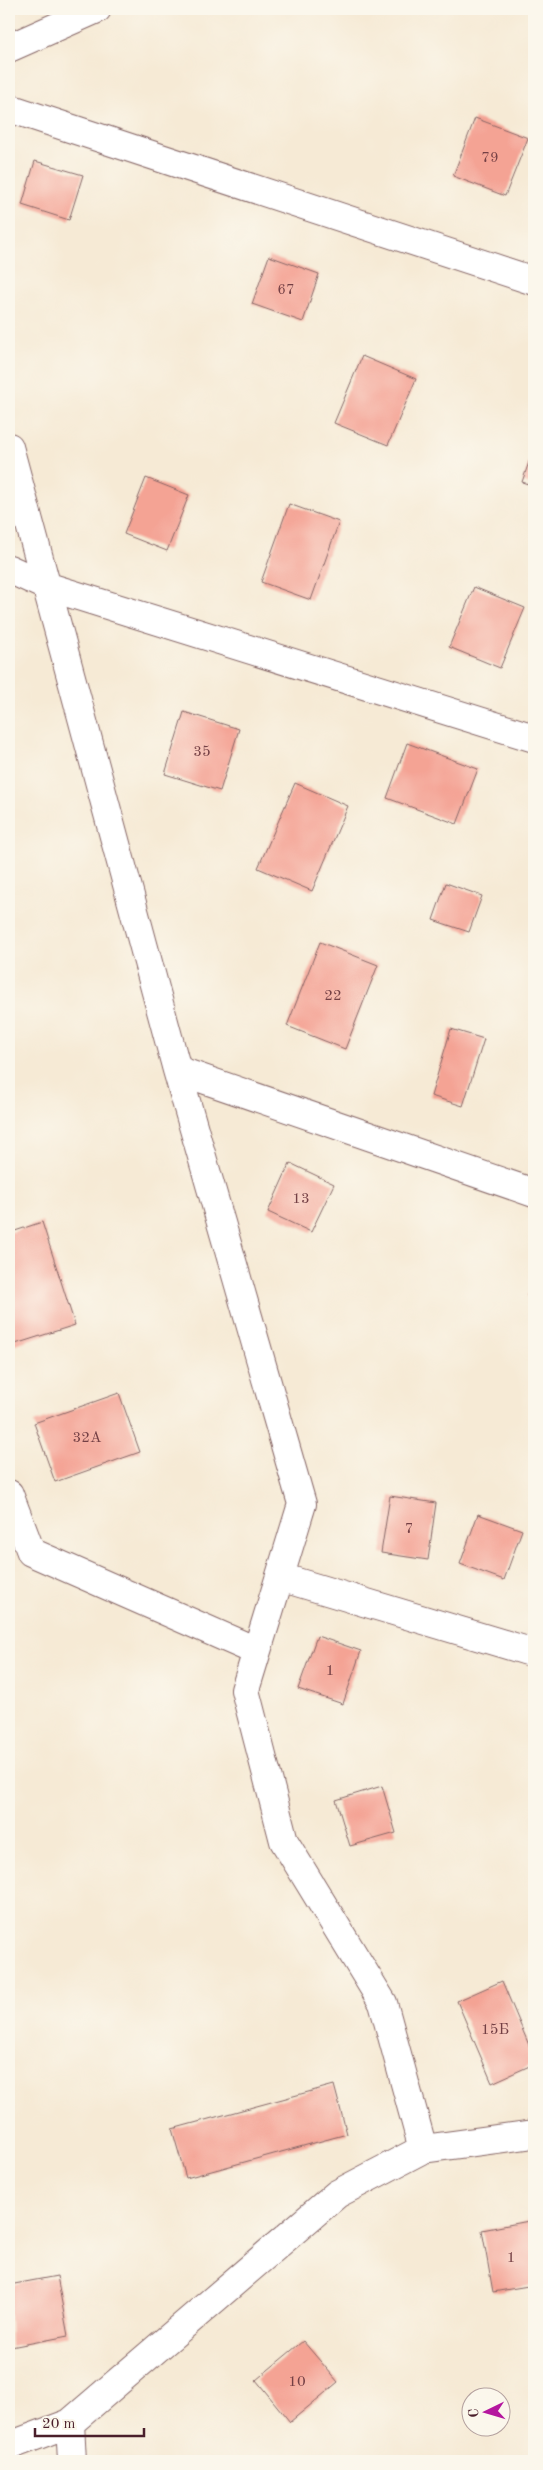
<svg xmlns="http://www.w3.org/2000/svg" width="543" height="2470" viewBox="0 0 543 2470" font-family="'Old Standard TT',serif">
<rect width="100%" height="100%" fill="#fbf7ec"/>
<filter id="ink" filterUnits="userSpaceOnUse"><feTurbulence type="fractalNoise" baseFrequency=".02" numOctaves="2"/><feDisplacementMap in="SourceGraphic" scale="10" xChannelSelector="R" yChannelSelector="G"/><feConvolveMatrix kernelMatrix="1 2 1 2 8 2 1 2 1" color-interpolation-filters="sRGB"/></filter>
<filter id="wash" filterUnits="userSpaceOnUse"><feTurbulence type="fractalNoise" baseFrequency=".0096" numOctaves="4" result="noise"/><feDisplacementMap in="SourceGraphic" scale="20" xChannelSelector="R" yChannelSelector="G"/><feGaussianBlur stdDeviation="1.12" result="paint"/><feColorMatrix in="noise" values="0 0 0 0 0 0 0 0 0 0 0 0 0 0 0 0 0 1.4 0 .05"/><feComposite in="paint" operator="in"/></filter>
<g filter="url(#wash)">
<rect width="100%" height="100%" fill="#f6ead5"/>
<g id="blocks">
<path fill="#f4a394" d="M475,118L528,138L505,196L453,176Z
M35,161L83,175L69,220L22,205Z
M269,256L319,274L303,322L252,304Z
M362,356L416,379L388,445L334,423Z
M534,448V486L522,482Z
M146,478L189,495L167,551L124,534Z
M289,504L339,522L311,600L261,582Z
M474,587L525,608L500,668L449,647Z
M184,712L239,729L220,791L165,774Z
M407,743L478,769L457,824L387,798Z
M295,783L348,806L312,891L258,868Z
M446,883L482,896L469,932L433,920Z
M320,942L378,965L345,1049L287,1026Z
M451,1029L484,1039L463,1106L431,1096Z
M290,1163L334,1184L311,1232L268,1212Z
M42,1222L75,1325L9,1346V1233Z
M534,1283V1300L527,1296Z
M119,1393L140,1452L55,1482L34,1423Z
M390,1496L436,1503L428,1560L381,1553Z
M478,1514L522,1530L504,1580L460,1564Z
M317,1636L361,1651L343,1704L298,1689Z
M382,1786L396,1833L350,1846L336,1800Z
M502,1981L534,2057V2064L492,2083L457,2001Z
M334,2085L347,2134L186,2178L172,2129Z
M534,2220V2285L493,2292L482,2230Z
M57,2276L68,2336L11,2347L9,2285Z
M303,2341L338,2382L290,2422L256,2380Z"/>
</g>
</g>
<g filter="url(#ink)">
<use href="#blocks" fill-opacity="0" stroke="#866666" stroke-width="1"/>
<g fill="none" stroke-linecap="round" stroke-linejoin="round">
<defs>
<path id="minor" d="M9,48L97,9
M9,108L534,281
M9,447L177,1070L302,1504L245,1690L284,1841L383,2003L423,2149L337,2194L70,2423L9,2446
M9,569L46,586L534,738
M177,1070L534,1193
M9,1494L31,1552L256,1651
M280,1577L534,1653
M423,2149L534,2134
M70,2423L72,2461"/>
</defs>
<use href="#minor" stroke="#866666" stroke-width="30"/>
<use href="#minor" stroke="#fff" stroke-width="28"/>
</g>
</g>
<g text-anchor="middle" stroke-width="4" stroke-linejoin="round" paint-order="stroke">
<g font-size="15" fill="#744045">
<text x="490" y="162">79</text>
<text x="286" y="294">67</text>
<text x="202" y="756">35</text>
<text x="333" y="1000">22</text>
<text x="301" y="1203">13</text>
<text x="87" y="1442">32А</text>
<text x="409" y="1533">7</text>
<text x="330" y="1675">1</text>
<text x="495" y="2034">15Б</text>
<text x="511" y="2262">1</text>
<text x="297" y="2386">10</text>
</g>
</g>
<rect width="543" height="2470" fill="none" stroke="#fbf7ec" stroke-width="30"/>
<g transform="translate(486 2412) rotate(265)"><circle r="24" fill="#fbf7ec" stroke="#b4a19f"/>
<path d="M0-4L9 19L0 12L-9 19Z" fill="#b5179e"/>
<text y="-8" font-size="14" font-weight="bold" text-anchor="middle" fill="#4a1f2b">С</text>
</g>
<path d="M35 2428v8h109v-8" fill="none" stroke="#4a1f2b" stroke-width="2.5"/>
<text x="42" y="2428" font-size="15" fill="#4a1f2b" stroke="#fbf7ec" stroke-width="4" paint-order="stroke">20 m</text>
</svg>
